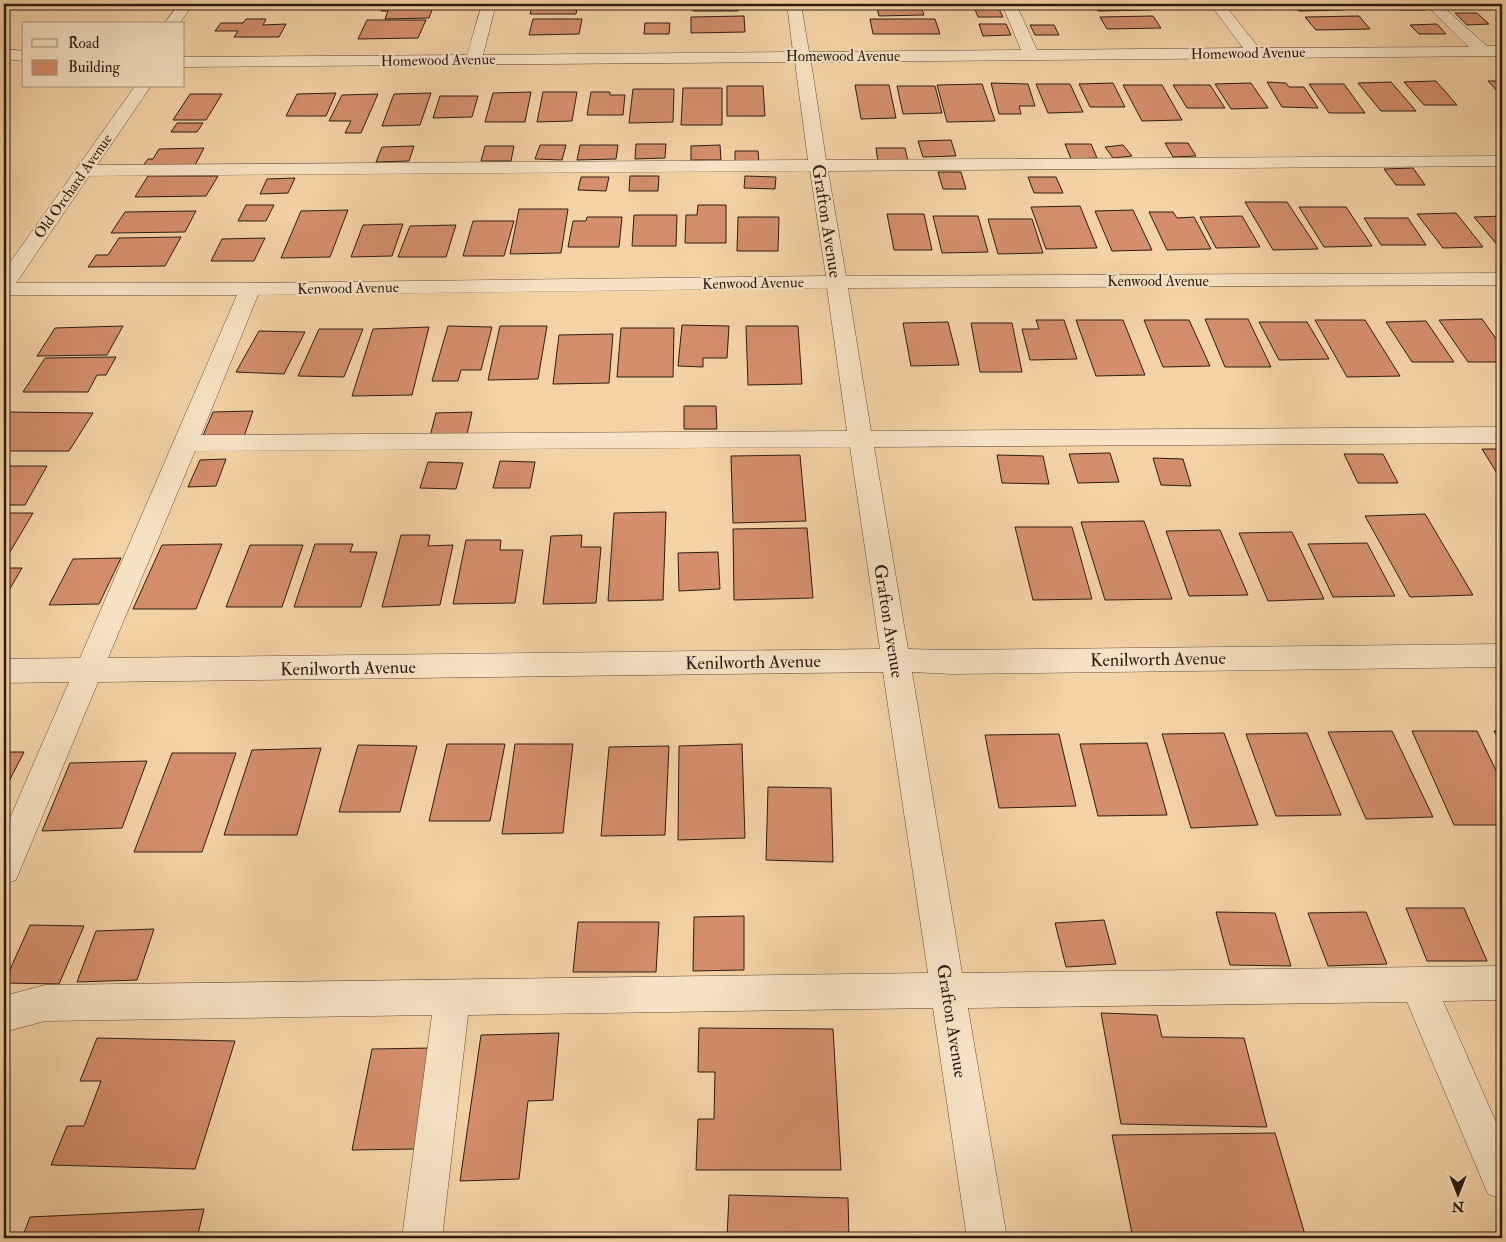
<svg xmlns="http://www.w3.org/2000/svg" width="1506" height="1242" viewBox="0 0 1506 1242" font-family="'IM FELL Double Pica',serif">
<rect width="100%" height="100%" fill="#f3d2a6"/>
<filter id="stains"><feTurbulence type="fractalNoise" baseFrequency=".004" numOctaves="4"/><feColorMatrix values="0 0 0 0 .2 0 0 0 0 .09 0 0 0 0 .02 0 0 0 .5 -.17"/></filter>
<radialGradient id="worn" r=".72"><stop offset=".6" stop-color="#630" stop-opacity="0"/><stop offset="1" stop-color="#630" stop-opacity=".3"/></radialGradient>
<path fill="#d48e6c" stroke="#2d1c12" d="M385,4H434L429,18L385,19L388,11H381Z
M533,4H578L576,14H530Z
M649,4H673L672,7L648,8Z
M693,4H737L738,11H693Z
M876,4H920L924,15L879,16Z
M1094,4H1147L1151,10L1098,11Z
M1293,4H1337L1343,10L1299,11Z
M1394,4H1420L1426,10H1400Z
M974,7H998L1003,17H978Z
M1455,13H1477L1489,24L1467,25Z
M744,16L745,32L691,33V17Z
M1153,16L1161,28L1107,29L1100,17Z
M1359,16L1370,29L1316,30L1305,17Z
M246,19H266L263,25L286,24L279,37H234L238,31H215L221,23H243Z
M533,19H582L579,34L529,35Z
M870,19H935L940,34H873Z
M367,20H426L418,38L358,39Z
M645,23H670L669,34H644Z
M979,24H1006L1011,35L983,36Z
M1437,24L1446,34H1419L1410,25Z
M1030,25H1054L1059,35H1035Z
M1436,81L1457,105H1424L1404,82Z
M1488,81H1502V96Z
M1267,82L1286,83L1289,87H1304L1318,108L1282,107Z
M1391,82L1416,111H1381L1358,83Z
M991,83L1028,84L1035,106H1019L1021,114H999Z
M1113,83L1125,107H1090L1079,84Z
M1251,83L1268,108L1231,109L1215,84Z
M982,84L995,121L947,122L937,85Z
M1036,84H1070L1083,112L1048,113Z
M1309,84H1344L1365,113H1329Z
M855,85H889L896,118L861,119Z
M1123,85H1162L1182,120L1142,121Z
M1173,85H1210L1225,108H1187Z
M727,86H763L765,116H727Z
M897,86H935L942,113L903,114Z
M683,88H722V125H681Z
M633,89H674L673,122L629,123Z
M531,92L525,122H485L493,93Z
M543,92H577L572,121L537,122Z
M591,92H610V95H625L623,115H587Z
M336,93L326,116H286L297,94Z
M431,93L420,125L382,126L394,94Z
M190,94H222L206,120H173Z
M378,94L361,133H345L351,121H329L342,95Z
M440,96H478L472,117L433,118Z
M177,123H203L197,132H171Z
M951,140L956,156L923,157L918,141Z
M1165,143H1188L1196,156L1173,157Z
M636,144H666L665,158L635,159Z
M1065,144H1091L1097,158L1071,159Z
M540,145H566L562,160L535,159Z
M580,145H618L616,159L577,160Z
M720,145L721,160H691V146Z
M1123,145L1132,156L1113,158L1105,147Z
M414,146L409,161L376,162L382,147Z
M485,146H514L511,161H481Z
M204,148L194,167H142L148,159H153L159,149Z
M876,148H905L908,161L878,162Z
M735,151H758L759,162H735Z
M1413,168L1425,185H1396L1384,169Z
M938,172H961L966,189H943Z
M148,176H218L206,196L135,197Z
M630,176H659L658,191H629Z
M745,176L776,177L775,189L744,188Z
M581,177H609L606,191L578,190Z
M1028,177H1056L1063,193H1034Z
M295,178L288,193L260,194L267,179Z
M1245,202H1287L1318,249L1273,250Z
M246,205H274L266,221H238Z
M698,205H726V243H685L686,215H697Z
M1080,206L1097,248L1046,249L1031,207Z
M1299,207H1346L1372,246L1324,247Z
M519,209H568L561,253L510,254Z
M348,210L330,257L281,258L301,211Z
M1133,210L1152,250L1112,251L1095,211Z
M196,211L185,232L111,233L125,212Z
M1149,212H1173L1177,218L1194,217L1211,249L1167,250Z
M1456,213L1483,247L1443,248L1417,214Z
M887,214H924L932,250H894Z
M634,215H677L676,246H632Z
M933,216H978L988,252L942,253Z
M1242,216L1260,247L1216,248L1200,217Z
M1502,216V247H1499L1474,217Z
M587,217H622L619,247H568L573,221H586Z
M738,217H779L778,251H737Z
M1364,218H1408L1426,245H1381Z
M988,219H1032L1043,253L998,254Z
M473,221H514L504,256H463Z
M403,224L392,256L351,257L363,225Z
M456,225L446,257H398L410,226Z
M181,237L165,266L88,267L96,255H108L119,238Z
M265,238L254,261H211L222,239Z
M1205,319H1248L1271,367H1225Z
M1482,319L1502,347V362H1468L1439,320Z
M1036,320H1064L1077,359L1030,360L1022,329H1039Z
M1076,320H1123L1145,375L1096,376Z
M1144,320H1189L1210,366L1163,367Z
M1315,320H1365L1400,376L1347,377Z
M1426,321L1454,362H1412L1386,322Z
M948,322L959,365L911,366L903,323Z
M1259,322H1307L1329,359L1279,360Z
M971,323H1012L1022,372H980Z
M682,325L729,326L727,358H703V367L678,366Z
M123,326L107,355L37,356L55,328Z
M448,326L492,327L481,370H461L458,381H432Z
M500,326H547L538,379L488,380Z
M746,326H798L802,384L748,385Z
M429,327L412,395L352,396L373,329Z
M621,328H674L673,377H617Z
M319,329H363L344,377L298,376Z
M259,331L305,332L284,374L236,372Z
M613,334L609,383L553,384L559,335Z
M116,357L106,375H97L88,392H23L45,358Z
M684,406H716L717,429H684Z
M253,411L242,442L200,443L213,412Z
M4,412L93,413L69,451H4Z
M472,412L466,439L429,440L436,413Z
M1482,449H1502V478H1500Z
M1110,453L1119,482L1078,483L1069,454Z
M1344,454H1383L1398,483H1358Z
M800,455L806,521L733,523L731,456Z
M997,455L1043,456L1049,484L1002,483Z
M1153,458L1183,459L1191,486L1161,485Z
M226,459L216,486L188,487L200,460Z
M500,461L535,462L530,488H493Z
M428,462L463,463L456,489L420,488Z
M4,466H47L25,505H4Z
M666,512L663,600L608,601L614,513Z
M4,513H33L4,562Z
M1425,514L1473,595L1410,597L1365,516Z
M1144,521L1172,599L1105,600L1081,522Z
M1015,527H1072L1092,599L1033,600Z
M807,528L813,598L734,600L733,529Z
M1220,530L1248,595L1189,596L1166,531Z
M1292,532L1324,599L1268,601L1239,533Z
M401,535H430L428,546L453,545L440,605L382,607Z
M582,535L581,547H601L596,603L543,604L551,536Z
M466,540H501L500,550H523L515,603L453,604Z
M1367,543L1395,596L1333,597L1308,544Z
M222,544L196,609H133L162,545Z
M315,544H353L350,552H377L361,607H294Z
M250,545H303L282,607H226Z
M718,552L720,589L679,591L678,553Z
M121,558L99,604L49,605L73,559Z
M4,568H22L4,599Z
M1392,731L1433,817L1366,819L1328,732Z
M1412,731H1477L1502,783V825H1454Z
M1494,731H1502V745Z
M1224,733L1258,825L1191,828L1162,734Z
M1307,733L1341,815L1276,816L1246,734Z
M1059,734L1076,806L999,808L985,735Z
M1147,743L1167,815L1098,816L1080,744Z
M447,744H505L490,821H429Z
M515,744H573L563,833L502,834Z
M742,744L745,838L678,840L679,746Z
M358,745L417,746L400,812H339Z
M669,746L665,835L601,836L609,747Z
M321,748L297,835H224L252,750Z
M4,752H24L4,791Z
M172,753H236L202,852H134Z
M147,761L122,828L42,831L70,763Z
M768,787L831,788L833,862L766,860Z
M1406,908H1464L1487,961H1427Z
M1216,912L1275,913L1291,966L1230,965Z
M1366,912L1387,964L1328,966L1308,913Z
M744,916V970L693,971L694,917Z
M1104,920L1116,964L1066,967L1055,923Z
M578,922H659L656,972H573Z
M30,925L84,926L59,984L4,983Z
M154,929L137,980L77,982L96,931Z
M1101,1013L1157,1015L1162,1037L1244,1038L1267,1127L1121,1124Z
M699,1028L833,1029L841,1170H696L698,1119H714L715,1072H698Z
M559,1033L553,1100L528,1101L519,1179L460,1181L481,1035Z
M97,1038L235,1041L195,1169L51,1165L67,1126H84L101,1081H80Z
M432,1048L415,1149L352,1150L372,1049Z
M1275,1133L1306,1238H1133L1112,1135Z
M729,1195L848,1198L849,1238H727Z
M204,1209L197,1238H22L30,1217Z
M538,1235L537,1238H477V1237Z"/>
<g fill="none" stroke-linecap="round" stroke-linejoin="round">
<defs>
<path id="minor" d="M179,4H193L179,24H164Z
M482,4H496L483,55L793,52L787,4H801L809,52L1021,50L1002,4H1016L1037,50L1243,48L1210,4H1224L1259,48L1469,47L1425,4H1440L1487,46H1502V56L811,62L826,160L1502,156V166L828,171L846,276L1502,273V285L848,288L871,431L1502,427V443L874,447L908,649L952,650L1502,644V667L952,674L912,672L962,973L1502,966V1000L1443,1001L1502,1136V1199L1488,1194L1407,1002L968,1008L1007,1238H967L933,1008L468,1015L442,1238H402L432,1015L45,1021L4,1032V996L45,985L928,973L883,672L98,682L16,880L4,884V832L69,682L4,683V659L80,658L237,295H4V271L135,86H151L97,165L808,160L795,62L184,67V57L467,55ZM810,171L826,276L250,283H16L89,176ZM827,288L847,431L201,435L258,295ZM850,447L880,649L108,658L195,451Z
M4,49L24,51V61L4,59Z"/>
</defs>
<use href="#minor" stroke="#5e4a37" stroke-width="1"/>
<use href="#minor" fill="#f7e2c5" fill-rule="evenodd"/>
</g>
<g text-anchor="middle" stroke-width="4" stroke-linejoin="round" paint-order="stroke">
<g font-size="15" fill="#2d1c12" stroke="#f7e2c5">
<text transform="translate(1248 53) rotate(-1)" y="5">Homewood Avenue</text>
<text x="843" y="61">Homewood Avenue</text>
<text transform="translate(438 60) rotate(-1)" y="5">Homewood Avenue</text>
<text transform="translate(73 186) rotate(-55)" y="5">Old Orchard Avenue</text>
<text x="1158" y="286">Kenwood Avenue</text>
<text transform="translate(753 283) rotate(-1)" y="5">Kenwood Avenue</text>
<text transform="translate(348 288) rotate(-1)" y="5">Kenwood Avenue</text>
</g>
<g font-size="18" fill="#2d1c12" stroke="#f7e2c5">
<text transform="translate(827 221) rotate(81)" y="6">Grafton Avenue</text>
<text transform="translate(889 621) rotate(81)" y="6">Grafton Avenue</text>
<text transform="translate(1158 659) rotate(-1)" y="6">Kenilworth Avenue</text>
<text transform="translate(753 662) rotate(-1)" y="6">Kenilworth Avenue</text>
<text transform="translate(348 668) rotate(-1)" y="6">Kenilworth Avenue</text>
<text transform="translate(952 1021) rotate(81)" y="6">Grafton Avenue</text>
</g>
</g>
<rect width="1506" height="1242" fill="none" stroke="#f3d2a6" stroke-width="20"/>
<rect x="5" y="5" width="1496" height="1232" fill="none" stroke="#2d1c12" stroke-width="2.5"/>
<rect x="10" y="10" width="1486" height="1222" fill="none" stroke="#2d1c12"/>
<rect x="22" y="22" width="162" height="65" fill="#f7e2c5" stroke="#a6937d"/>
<rect x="32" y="39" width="25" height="8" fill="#f7e2c5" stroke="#a6937d"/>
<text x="68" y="48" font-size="15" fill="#2d1c12">Road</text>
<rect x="32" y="60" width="25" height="15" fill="#d48e6c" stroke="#a6937d"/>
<text x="68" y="72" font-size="15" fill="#2d1c12">Building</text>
<g transform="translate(1458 1194) rotate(180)" stroke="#f7e2c5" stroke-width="4" paint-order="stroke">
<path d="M0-4L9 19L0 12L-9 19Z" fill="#2d1c12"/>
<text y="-8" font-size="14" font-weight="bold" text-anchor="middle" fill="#2d1c12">N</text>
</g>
<rect width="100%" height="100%" filter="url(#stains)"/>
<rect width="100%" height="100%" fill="url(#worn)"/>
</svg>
